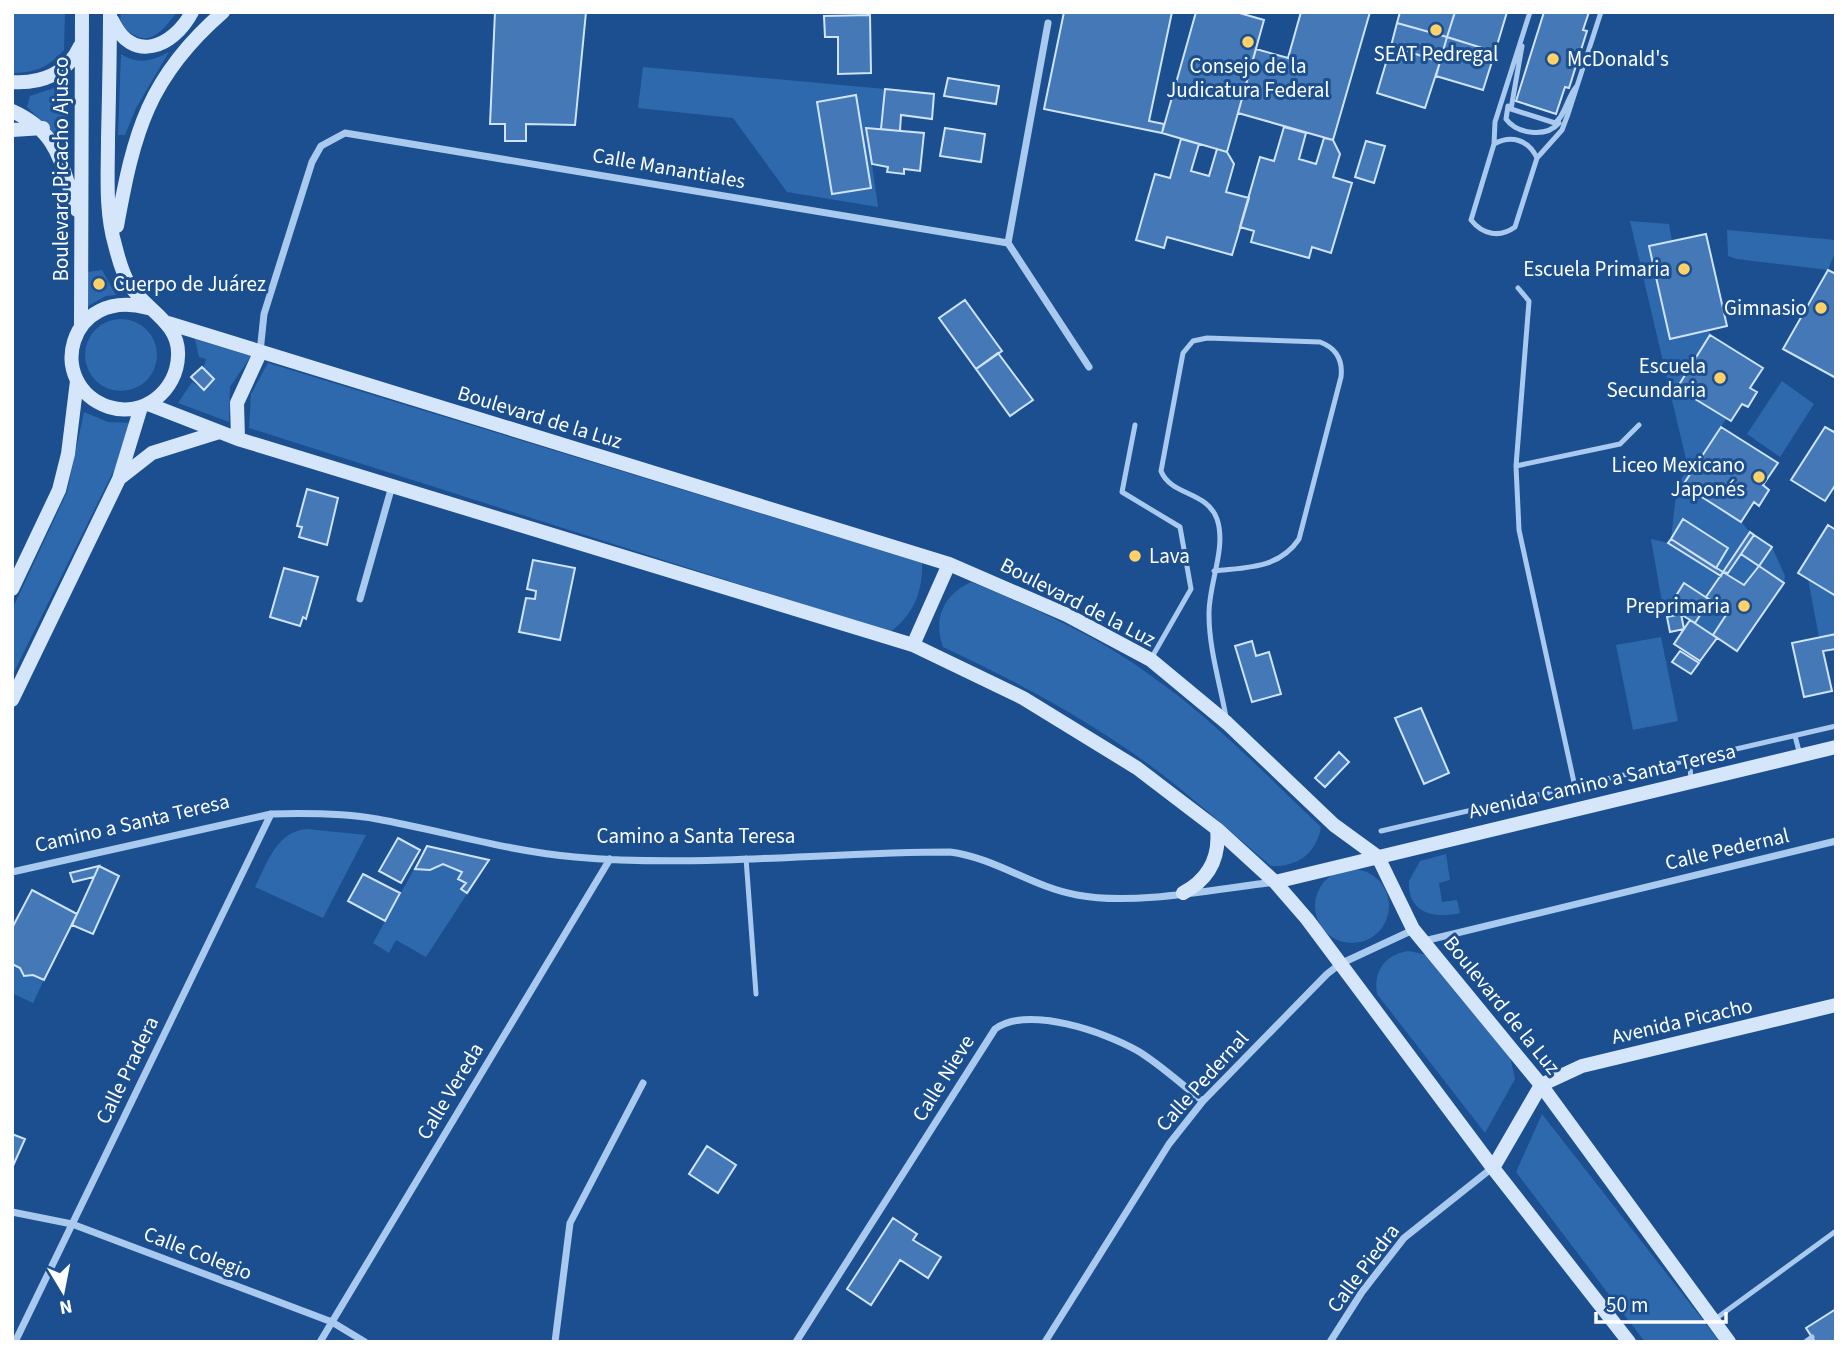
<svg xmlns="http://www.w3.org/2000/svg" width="1848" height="1354" viewBox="0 0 1848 1354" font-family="'Source Sans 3',sans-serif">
<rect width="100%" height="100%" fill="#1b4f8f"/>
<path fill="#2e69ad" d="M12,12H65L64,50C49,67 35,73 12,73Z
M121,12H177C158,37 146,50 120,24Z
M169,52L136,108L125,135H118L121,54C137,65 153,61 169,52Z
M643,67L885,89L881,129H867L878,207L787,192L733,118L638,108Z
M66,84V155L54,133L27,107L30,96Z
M1630,221L1669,224L1672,241L1649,247L1670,339L1709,330L1710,335L1677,388L1726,419L1683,485L1741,522L1750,532L1723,572L1716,568L1728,548L1684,520L1671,539L1677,486L1688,468Z
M1727,230L1836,240V250L1828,270L1737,259L1728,256Z
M102,270L116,295L106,296L88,306V272Z
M85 355a36 36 0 1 1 72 0a36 36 0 1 1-72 0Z
M195,339L251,356L230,387L229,422L178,403L192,382L204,390L214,380L203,369L206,359L199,357Z
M268,363L922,563C923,592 913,615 890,632L249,428L251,394Z
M1782,381L1814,404L1780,457L1747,434Z
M84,412L108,422L133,423L116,466L12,676V610L67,492Z
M1651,539L1668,543L1721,576L1706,597L1684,584L1669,607L1663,608Z
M1772,547L1785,576L1784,583L1759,567L1744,585L1728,573L1741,554L1759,566Z
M1808,579L1836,596V634L1819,637Z
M971,582C1034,608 1095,635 1150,675C1213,719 1266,775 1321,827C1316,854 1298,867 1271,866C1239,839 1207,810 1173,783C1104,728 1024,685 943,647C933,619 943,595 971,582Z
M1710,600L1728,612L1713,635L1695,623Z
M1661,637L1678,721L1633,730L1616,645Z
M307,829L366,835L323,918L255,887C268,862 276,832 307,829Z
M427,846L489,860L426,957L396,940L389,953L373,943Z
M1446,854L1450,880L1439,883L1442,902L1457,900L1460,913C1434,919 1407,913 1409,881L1420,861Z
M1315 906a37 37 0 1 1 74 0a37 37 0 1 1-74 0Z
M1409,951L1427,955L1509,1052L1515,1079L1485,1133L1377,994C1373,970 1386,954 1409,951Z
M12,964L20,968L24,976L33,975L44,980L33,1003L12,993Z
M1542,1114L1720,1342H1645L1516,1172Z"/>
<path fill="#4478b7" stroke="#cfe3fa" stroke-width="2" d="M495,12H586L575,125L526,124V141H505V124H490Z
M1064,12H1172L1149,121L1164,124L1162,133L1044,109Z
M1196,12H1236L1264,20L1227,152L1162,133Z
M1301,12H1370L1333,140L1238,113L1256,49L1288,58Z
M1400,12H1455L1447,37L1397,23Z
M1455,12H1507L1495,52L1447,37Z
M1544,12H1589L1583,30L1587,31L1569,88L1565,87L1556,114L1516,101Z
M870,15L871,73L838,74V37H825L824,16Z
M1397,23L1447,37L1440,62L1391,46Z
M1447,37L1495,52L1483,90L1436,76Z
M1391,46L1440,62L1425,108L1377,93Z
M948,78L999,86L996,104L944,96Z
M885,89L934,94L932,119L901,115L900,131L881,129Z
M856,95L871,188L832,194L817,102Z
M1284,127L1306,133L1299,159L1316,164L1324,138L1333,140L1340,154L1333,177L1352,183L1331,253L1312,247L1309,258L1251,242L1254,231L1240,227L1260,157L1274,161Z
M866,128L924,133L920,171L904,169V174L887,172L888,167L872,164Z
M945,128L985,134L981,162L940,156Z
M1181,139L1199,144L1191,171L1209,176L1217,149L1227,152L1234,164L1226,192L1249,198L1232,255L1167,237L1164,248L1136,240L1155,174L1170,178Z
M1366,141L1385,146L1374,183L1355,177Z
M1706,234L1727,326L1670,339L1649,246Z
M1828,270L1836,274V378L1783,349Z
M965,300L1002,351L976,369L939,318Z
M1710,335L1763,368L1750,388L1757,392L1748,407L1742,404L1731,421L1677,388Z
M998,353L1033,400L1010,416L976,369Z
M202,367L214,379L204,390L191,377Z
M1721,427L1778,463L1763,485L1769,490L1759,506L1754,502L1741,522L1683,485Z
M1825,427L1836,433V484L1825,501L1791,480Z
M307,489L338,498L327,545L299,537L302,527L297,526Z
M1683,519L1728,548L1716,568L1671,539Z
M1828,525L1836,530V596L1798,573Z
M1750,532L1754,535L1728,573L1723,572Z
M1754,535L1772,547L1759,566L1741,554Z
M1671,539L1723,572L1721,576L1668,543Z
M533,560L575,568L560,640L519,632L526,598L535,599L536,591L527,589Z
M1759,566L1784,583L1737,651L1713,635L1728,612L1706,597L1723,572L1744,585Z
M284,568L318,577L306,619L303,617L300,626L270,617Z
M1684,583L1710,600L1695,623L1669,607Z
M1681,614L1684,629L1670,632L1667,617Z
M1690,620L1717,638L1700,661L1674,644Z
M1836,634V649L1823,651L1832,691L1804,697L1792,643Z
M1252,641L1256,656L1269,652L1281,694L1252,702L1235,646Z
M1680,651L1699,663L1691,674L1672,662Z
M1421,708L1449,773L1424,784L1395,718Z
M1339,752L1349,762L1325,787L1315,778Z
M398,838L420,850L401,883L379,871Z
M427,846L489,860L467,893L461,889L466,883L458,879L462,872L443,864L430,870L415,869Z
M99,866L119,876L93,934L72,925Z
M99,866L94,877L73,882L70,873Z
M363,874L400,893L385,921L348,901Z
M32,890L77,914L44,980L33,975L24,976L20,968L12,964V928Z
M12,1134L25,1139L12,1168Z
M707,1146L736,1165L718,1193L689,1174Z
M893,1218L917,1234L913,1240L941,1257L928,1278L900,1260L871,1305L847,1289Z
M1836,1309V1342H1815L1806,1328Z"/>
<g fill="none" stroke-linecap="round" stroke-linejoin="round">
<path stroke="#a9c9ee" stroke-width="5" d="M1530,12L1495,122L1494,144L1471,220C1483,235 1500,238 1515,227L1537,158L1562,130L1568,114L1601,12
M1522,46L1511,109L1555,123C1565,116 1567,98 1576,87
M1508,106L1506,119C1517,134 1546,138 1559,123
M1494,144C1511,135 1528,139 1537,158
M1518,288L1529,301L1516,466L1519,530L1575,787
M1135,425L1122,492L1180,527L1191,589L1152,657
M1516,466L1620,444L1639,425
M1214,571C1247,567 1279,569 1299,539L1341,377C1343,360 1336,348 1320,342L1207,338L1193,341L1183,353L1161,471C1171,496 1207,491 1217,519C1227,548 1208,585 1209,615C1209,648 1220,684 1226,717
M1795,736L1800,755
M1691,780L1690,766L1694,761
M1381,831L1836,726
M746,858L756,994
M1714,1320L1836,1231
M1805,1342L1812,1337"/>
<path stroke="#a9c9ee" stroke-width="7" d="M1008,243L1048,23
M1008,243L1089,367
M260,352L264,314L312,162L321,146L345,133L1008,243
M360,599L392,486
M12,872L271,814C307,813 342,813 377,819C443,831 507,851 575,857C698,868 826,852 950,852C996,858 1032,887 1077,895C1135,906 1216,889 1275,882
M1424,941L1836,841
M12,1212L72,1224L332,1322L365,1342
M15,1342L271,814
M320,1342L610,859
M555,1342L570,1223L643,1083
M796,1342L995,1029C1028,1005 1105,1032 1138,1051C1161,1065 1182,1085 1203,1101
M1045,1342L1169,1144L1203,1101L1327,974L1340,964L1413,930
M1330,1342L1362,1292L1404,1238L1492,1168"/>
<path stroke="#d6e6fa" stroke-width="14" d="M110,12C110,55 109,97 108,139C108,174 105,211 115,245C118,257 122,273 129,284C145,310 180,322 178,356C177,391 143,418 109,407C44,385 68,286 148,308
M112,20C132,64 173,48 192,12
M12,82C42,84 68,73 80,46
M12,111C61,133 60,165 77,210
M12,130L43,128
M117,226C134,132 148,77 223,12
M168,323L949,564L1067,615L1151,660L1227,723L1334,825L1378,857L1413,929L1541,1085L1729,1342
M81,326L82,12
M148,404L238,439L913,645L1023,698L1137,768L1217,829L1275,882L1307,919L1493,1168L1629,1342
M238,439L237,403L260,353
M120,478L152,453L219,432
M12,589L59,490L68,454L77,381
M913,645L949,564
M12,700L119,479L141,407
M1275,882L1836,747
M1183,893C1209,879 1220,857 1217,829
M1493,1168L1541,1085L1582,1066L1836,1005"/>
</g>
<g fill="#ffd166" stroke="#1b4f8f" stroke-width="2.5">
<circle cx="1436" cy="30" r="7"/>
<circle cx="1248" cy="42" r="7"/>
<circle cx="1553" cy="59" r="7"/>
<circle cx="1684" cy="269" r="7"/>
<circle cx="99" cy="284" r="7"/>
<circle cx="1821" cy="308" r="7"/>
<circle cx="1720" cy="378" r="7"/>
<circle cx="1759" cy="477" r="7"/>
<circle cx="1135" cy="556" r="7"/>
<circle cx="1744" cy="606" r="7"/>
</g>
<g text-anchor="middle" stroke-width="6" stroke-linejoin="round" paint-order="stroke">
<g font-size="21" fill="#fff" stroke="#1b4f8f" text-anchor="end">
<text x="1436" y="61" text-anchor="middle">SEAT Pedregal</text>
<text x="1567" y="66" text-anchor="start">McDonald's</text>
<text x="1248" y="73" text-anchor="middle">Consejo de la<tspan x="1248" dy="24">Judicatura Federal</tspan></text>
<text x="1670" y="276">Escuela Primaria</text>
<text x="113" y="291" text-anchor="start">Cuerpo de Juárez</text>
<text x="1807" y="315">Gimnasio</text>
<text x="1706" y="373">Escuela<tspan x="1706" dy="24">Secundaria</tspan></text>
<text x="1745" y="472">Liceo Mexicano<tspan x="1745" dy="24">Japonés</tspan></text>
<text x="1149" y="563" text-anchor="start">Lava</text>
<text x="1730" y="613">Preprimaria</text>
</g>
<g font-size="21" fill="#fff" stroke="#1b4f8f">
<text transform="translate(669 168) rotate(10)" y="7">Calle Manantiales</text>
<text transform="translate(61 169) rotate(-90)" y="7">Boulevard Picacho Ajusco</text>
<text transform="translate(540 417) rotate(17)" y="7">Boulevard de la Luz</text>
<text transform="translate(1078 602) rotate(27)" y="7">Boulevard de la Luz</text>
<text transform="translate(1602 781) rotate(-13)" y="7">Avenida Camino a Santa Teresa</text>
<text transform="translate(132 823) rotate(-13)" y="7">Camino a Santa Teresa</text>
<text x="696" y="843">Camino a Santa Teresa</text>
<text transform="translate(1727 849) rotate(-13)" y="7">Calle Pedernal</text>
<text transform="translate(1502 1005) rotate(51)" y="7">Boulevard de la Luz</text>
<text transform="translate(1682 1021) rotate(-13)" y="7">Avenida Picacho</text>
<text transform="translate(127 1070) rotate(-64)" y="7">Calle Pradera</text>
<text transform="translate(943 1078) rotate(-58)" y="7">Calle Nieve</text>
<text transform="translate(1202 1081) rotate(-48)" y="7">Calle Pedernal</text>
<text transform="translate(450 1091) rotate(-59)" y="7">Calle Vereda</text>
<text transform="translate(198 1253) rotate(21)" y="7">Calle Colegio</text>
<text transform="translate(1363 1268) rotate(-53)" y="7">Calle Piedra</text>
</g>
</g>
<rect width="1848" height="1354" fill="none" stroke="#ffffff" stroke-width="28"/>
<g transform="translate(63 1291) rotate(170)" stroke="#1b4f8f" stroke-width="5" paint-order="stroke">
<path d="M0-5L12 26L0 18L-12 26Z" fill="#ffffff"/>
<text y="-10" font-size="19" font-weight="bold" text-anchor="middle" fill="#ffffff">N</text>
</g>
<path d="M1596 1312v10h130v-10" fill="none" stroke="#ffffff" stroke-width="3.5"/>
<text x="1606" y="1312" font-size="21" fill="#ffffff" stroke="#1b4f8f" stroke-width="5" paint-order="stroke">50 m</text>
</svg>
